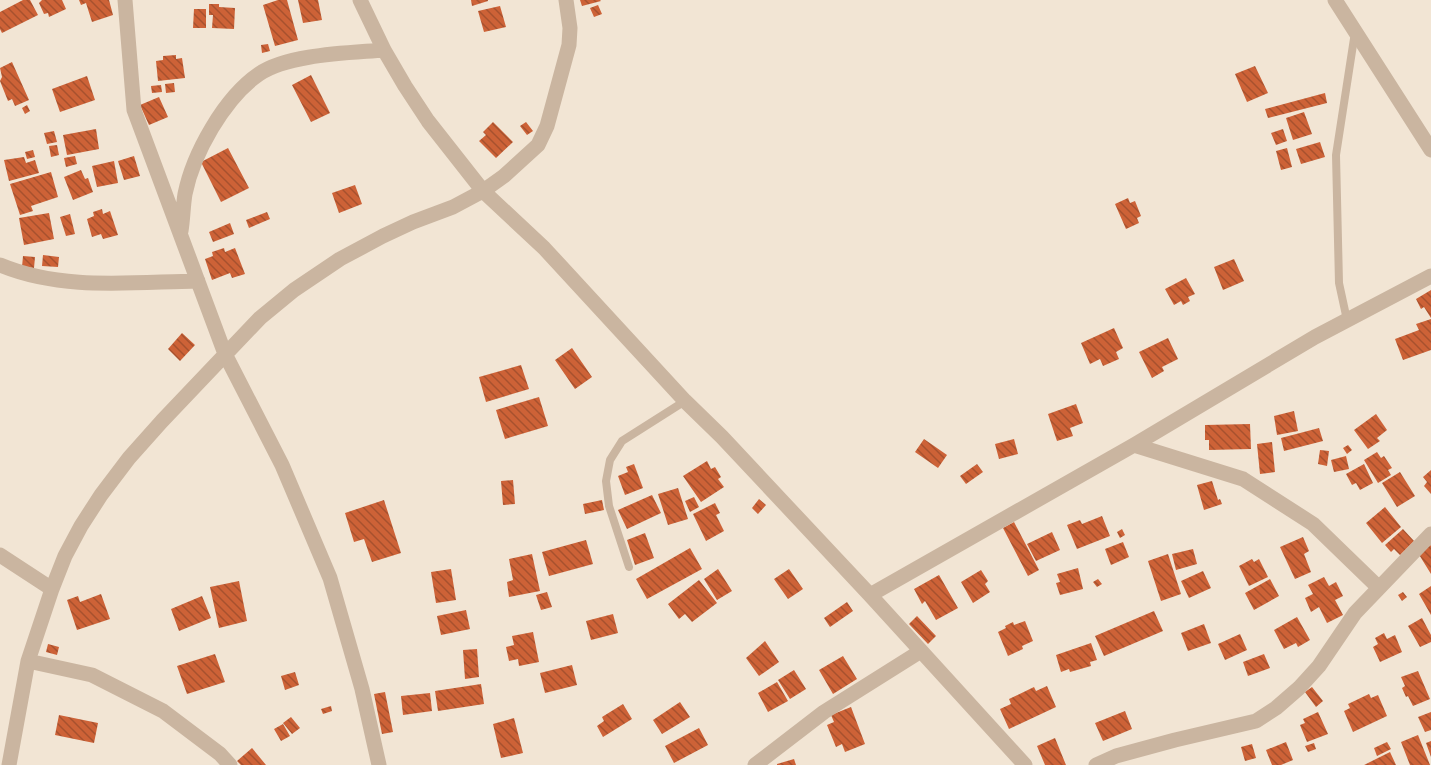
<svg xmlns="http://www.w3.org/2000/svg" width="1431" height="765" viewBox="0 0 1431 765" font-family="Rubik,sans-serif">
<defs>
<pattern id="building-back-hatch" width="6" height="6" patternUnits="userSpaceOnUse" patternTransform="scale(1.5)"><rect width="6" height="6" fill="#cd6237"/><path d="M-1 5l2 2M0 0l6 6M5-1l2 2" fill="none" stroke="#a7512e"/></pattern>
</defs>
<rect width="100%" height="100%" fill="#f2e5d4"/>
<path fill="url(#building-back-hatch)" d="M23,0H30L38,15L2,33L0,29V12Z
M42,0H62L66,9L49,17L48,13L44,14L39,3Z
M79,0H109L113,15L92,22L86,3L81,5Z
M278,0H287L298,40L275,46L263,5Z
M298,0H318L322,20L303,23Z
M471,0H488V1L472,6Z
M580,0H600L601,1L582,6Z
M209,4H219V7L235,8L234,29L212,28L213,15H209Z
M598,5L602,14L594,17L590,8Z
M500,6L506,27L484,32L478,11Z
M194,9H206V28H193Z
M268,44L270,51L262,53L261,45Z
M176,55V59L182,58L185,78L158,81L156,61L163,60V56Z
M12,62L29,100L15,106L12,99L8,101L0,81L2,77L0,68Z
M1255,66L1268,93L1247,102L1235,74Z
M311,75L330,113L311,122L292,85Z
M87,76L95,100L60,112L52,89Z
M174,83L175,92L166,93L165,84Z
M161,85L162,92L152,93L151,86Z
M1325,93L1327,103L1268,118L1265,109Z
M159,97L168,117L149,125L140,105Z
M27,105L30,111L25,114L22,108Z
M1304,112L1312,134L1293,140L1286,118Z
M493,122L513,142L496,158L479,141L486,135L483,132Z
M526,122L533,131L527,135L520,126Z
M96,129L99,149L67,155L63,135Z
M1283,129L1287,141L1276,145L1271,133Z
M54,131L57,142L47,144L44,133Z
M1320,142L1325,157L1301,164L1296,149Z
M57,145L59,155L51,157L49,146Z
M228,148L249,188L221,202L201,162Z
M1287,148L1292,167L1281,170L1276,151Z
M33,150L35,157L27,159L25,152Z
M75,156L77,164L66,167L64,158Z
M134,156L140,176L124,180L118,161Z
M24,157L26,163L35,160L39,173L9,181L4,160Z
M114,161L118,183L97,187L92,166Z
M81,170L85,179L88,178L93,192L73,200L64,177Z
M51,172L58,197L31,206L33,211L20,215L10,184Z
M355,185L362,204L339,213L332,193Z
M1128,198L1130,203L1135,201L1141,216L1137,218L1139,223L1126,229L1115,204Z
M102,209L103,214L110,211L118,235L103,239L101,234L92,237L87,219L94,216L93,212Z
M267,212L270,219L249,228L246,220Z
M49,213L54,239L24,245L19,218Z
M70,214L75,234L66,236L60,217Z
M230,223L234,234L213,242L209,232Z
M224,248L225,252L235,248L245,274L232,278L230,273L212,280L205,259L213,256L212,252Z
M43,255L59,257L58,267L42,266Z
M23,256L35,257L34,268L22,267Z
M1234,259L1244,281L1223,290L1214,267Z
M1186,278L1195,294L1188,297L1190,301L1183,305L1181,301L1174,305L1165,289Z
M1431,290V318L1424,307L1421,309L1416,299Z
M1431,319V350L1403,360L1395,339L1419,330L1416,324Z
M1114,328L1123,348L1116,352L1119,359L1103,366L1100,359L1090,364L1081,343Z
M182,333L195,345L180,361L168,349Z
M1168,338L1178,359L1162,367L1164,371L1152,378L1139,352Z
M572,348L592,377L575,389L555,360Z
M521,365L529,389L486,402L479,377Z
M539,397L548,426L505,439L496,410Z
M1076,404L1083,423L1070,428L1073,436L1057,441L1048,414Z
M1294,411L1298,431L1277,435L1274,416Z
M1376,414L1387,430L1377,438L1380,441L1368,449L1354,430Z
M1250,424L1251,449L1209,450V440H1205V425Z
M1319,428L1323,441L1284,451L1281,438Z
M924,439L947,455L938,468L915,452Z
M1014,439L1018,454L999,459L995,444Z
M1272,442L1275,472L1260,474L1257,444Z
M1348,445L1352,450L1347,454L1343,448Z
M1320,450L1329,451L1327,466L1318,464Z
M1377,452L1381,458L1384,456L1392,468L1388,470L1391,475L1378,483L1364,460Z
M1346,456L1349,469L1334,472L1331,460Z
M707,461L711,469L715,467L721,477L718,479L724,487L701,502L683,476Z
M634,464L643,488L625,495L618,476L628,472L626,467Z
M977,464L983,472L966,484L960,476Z
M1364,464L1373,483L1360,490L1356,483L1352,485L1346,474Z
M1431,470V494L1424,486L1427,482L1423,477Z
M1400,472L1415,496L1397,507L1382,483Z
M513,480L515,504L503,505L501,481Z
M1212,481L1218,500L1220,499L1222,504L1204,510L1197,485Z
M678,488L688,519L668,525L658,494Z
M652,495L661,513L627,529L618,510Z
M694,497L699,507L690,512L685,501Z
M759,499L766,505L758,514L752,508Z
M384,500L401,553L372,562L364,539L354,542L345,513Z
M602,500L604,510L585,514L583,504Z
M715,503L720,513L716,515L724,531L706,541L693,514Z
M1385,507L1401,527L1382,543L1366,523Z
M1102,516L1110,536L1077,549L1067,525L1080,520L1082,524Z
M1014,522L1039,570L1028,576L1003,528Z
M1122,529L1125,535L1120,538L1117,532Z
M1403,529L1414,541L1400,555L1394,549L1391,552L1385,545Z
M1052,532L1060,550L1036,561L1027,544Z
M645,533L654,558L635,565L627,540Z
M1303,537L1309,551L1304,554L1311,572L1295,579L1280,547Z
M586,540L593,564L549,576L542,552Z
M1123,542L1129,557L1111,565L1105,549Z
M1431,545V574L1418,553Z
M690,548L702,569L647,599L636,579Z
M1193,549L1197,564L1176,570L1172,554Z
M532,554L540,591L509,597L507,582L513,580L509,559Z
M1168,554L1181,594L1161,601L1148,561Z
M1252,559L1254,562L1259,559L1268,577L1249,586L1239,566Z
M1078,568L1083,589L1060,595L1056,583L1060,582L1057,574Z
M451,569L456,600L436,603L431,572Z
M718,569L732,591L717,600L704,579Z
M789,569L803,589L788,599L774,579Z
M981,570L988,581L985,584L990,592L973,603L961,582Z
M1203,571L1211,588L1189,598L1181,581Z
M939,575L958,608L936,620L925,601L922,604L914,589Z
M1324,577L1329,586L1336,582L1343,596L1335,600L1343,615L1327,623L1319,607L1311,612L1305,598L1313,594L1308,585Z
M1098,579L1102,584L1097,587L1093,582Z
M1270,579L1279,596L1254,610L1245,593Z
M699,580L717,603L692,622L685,614L679,619L668,604Z
M239,581L247,621L219,628L210,587Z
M1431,586V615L1419,594Z
M547,592L552,607L541,610L536,595Z
M1403,592L1407,597L1402,601L1398,595Z
M101,594L110,619L77,630L67,600L78,596L80,602Z
M202,596L211,618L179,631L171,609Z
M847,602L853,611L830,627L824,618Z
M466,610L470,629L441,635L437,616Z
M1154,611L1163,631L1104,656L1095,636Z
M613,614L618,633L591,640L586,621Z
M917,616L936,636L928,644L909,624Z
M1297,617L1310,640L1298,647L1296,643L1284,649L1274,630Z
M1422,618L1431,635V642L1420,647L1408,626Z
M1025,621L1033,641L1022,646L1023,649L1008,656L998,632L1006,628L1005,626L1013,622L1014,625Z
M1204,624L1211,643L1188,651L1181,633Z
M533,632L539,662L519,666L518,659L509,661L506,647L514,645L512,636Z
M1384,633L1387,639L1395,635L1402,652L1380,662L1373,647L1378,644L1375,638Z
M1240,634L1247,650L1225,660L1218,644Z
M765,641L779,662L759,676L746,658Z
M1091,643L1097,660L1090,662L1091,666L1070,672L1069,669L1061,672L1056,655Z
M48,644L59,647L57,655L46,652Z
M477,649L479,677L465,679L463,650Z
M215,654L225,682L187,694L177,666Z
M1264,654L1270,668L1248,676L1243,662Z
M843,656L857,679L833,694L819,670Z
M572,665L577,685L545,693L540,673Z
M794,670L806,689L790,699L778,680Z
M1418,671L1430,699L1413,706L1408,696L1406,697L1402,688L1405,686L1401,677Z
M295,672L299,685L285,690L281,676Z
M777,682L788,701L768,712L758,693Z
M481,684L484,704L438,711L435,691Z
M1047,686L1056,707L1009,729L1000,709L1011,704L1009,699L1034,687L1036,691Z
M1312,687L1323,701L1316,707L1305,692Z
M385,692L393,732L382,734L374,694Z
M430,693L432,711L403,715L401,696Z
M1369,694L1371,698L1378,695L1387,716L1353,732L1344,711L1350,708L1348,704Z
M680,702L690,717L662,734L653,720Z
M623,704L632,719L603,737L597,726L604,721L602,717Z
M331,706L332,711L323,714L321,709Z
M851,707L865,744L845,752L842,744L836,747L827,725L834,722L831,715Z
M1125,711L1132,729L1103,741L1095,723Z
M1318,712L1328,734L1307,742L1300,725L1305,723L1303,719Z
M1431,712V730L1425,732L1418,717Z
M59,715L98,723L94,743L55,735Z
M291,717L300,728L292,734L283,723Z
M514,718L523,753L501,758L493,724Z
M283,724L290,736L281,741L274,729Z
M699,728L708,745L674,763L665,746Z
M1418,735L1430,765H1410L1401,742Z
M1055,738L1066,765H1045L1037,746Z
M1431,741V757L1426,743Z
M1286,742L1293,760L1281,765H1272L1266,750Z
M1387,742L1391,749L1377,756L1374,748Z
M1314,743L1316,749L1308,752L1305,746Z
M1252,744L1256,758L1245,761L1241,747Z
M252,748L266,765H241L237,761Z
M1390,752L1396,765H1364Z
M794,759L796,765H777V764Z"/>
<g fill="none" stroke-linecap="round" stroke-linejoin="round">
<path stroke="#cab5a0" stroke-width="8" d="M1347,320L1339,283L1336,155L1355,32
M629,567L609,506L606,481L610,460L622,441L685,401"/>
<path stroke="#cab5a0" stroke-width="15" d="M125,0L134,110L225,354L282,465L330,578L362,689L379,765
M360,0L384,50L405,86L428,121L483,191L544,248L685,401L722,437L870,595L1025,765
M1335,0L1431,150
M181,231C183,219 183,206 185,194C193,154 224,98 259,74C288,54 350,53 384,50
M0,265C62,291 132,282 198,281
M1134,445L1243,479L1313,524L1378,587
M0,555L52,589
M870,595L1134,445L1315,337L1431,276
M28,661L92,675L163,711L220,754L230,765
M9,765L28,661L52,589L65,556L81,526L101,495L129,458L162,421L260,318L294,290L340,259L383,236L413,222L453,207L483,191L504,176L538,145L547,126L569,45L570,28L566,0
M755,765L824,712L921,651
M1096,765L1116,756L1175,740L1256,721L1276,708L1299,688L1319,666L1355,613L1431,534"/>
</g>
</svg>
